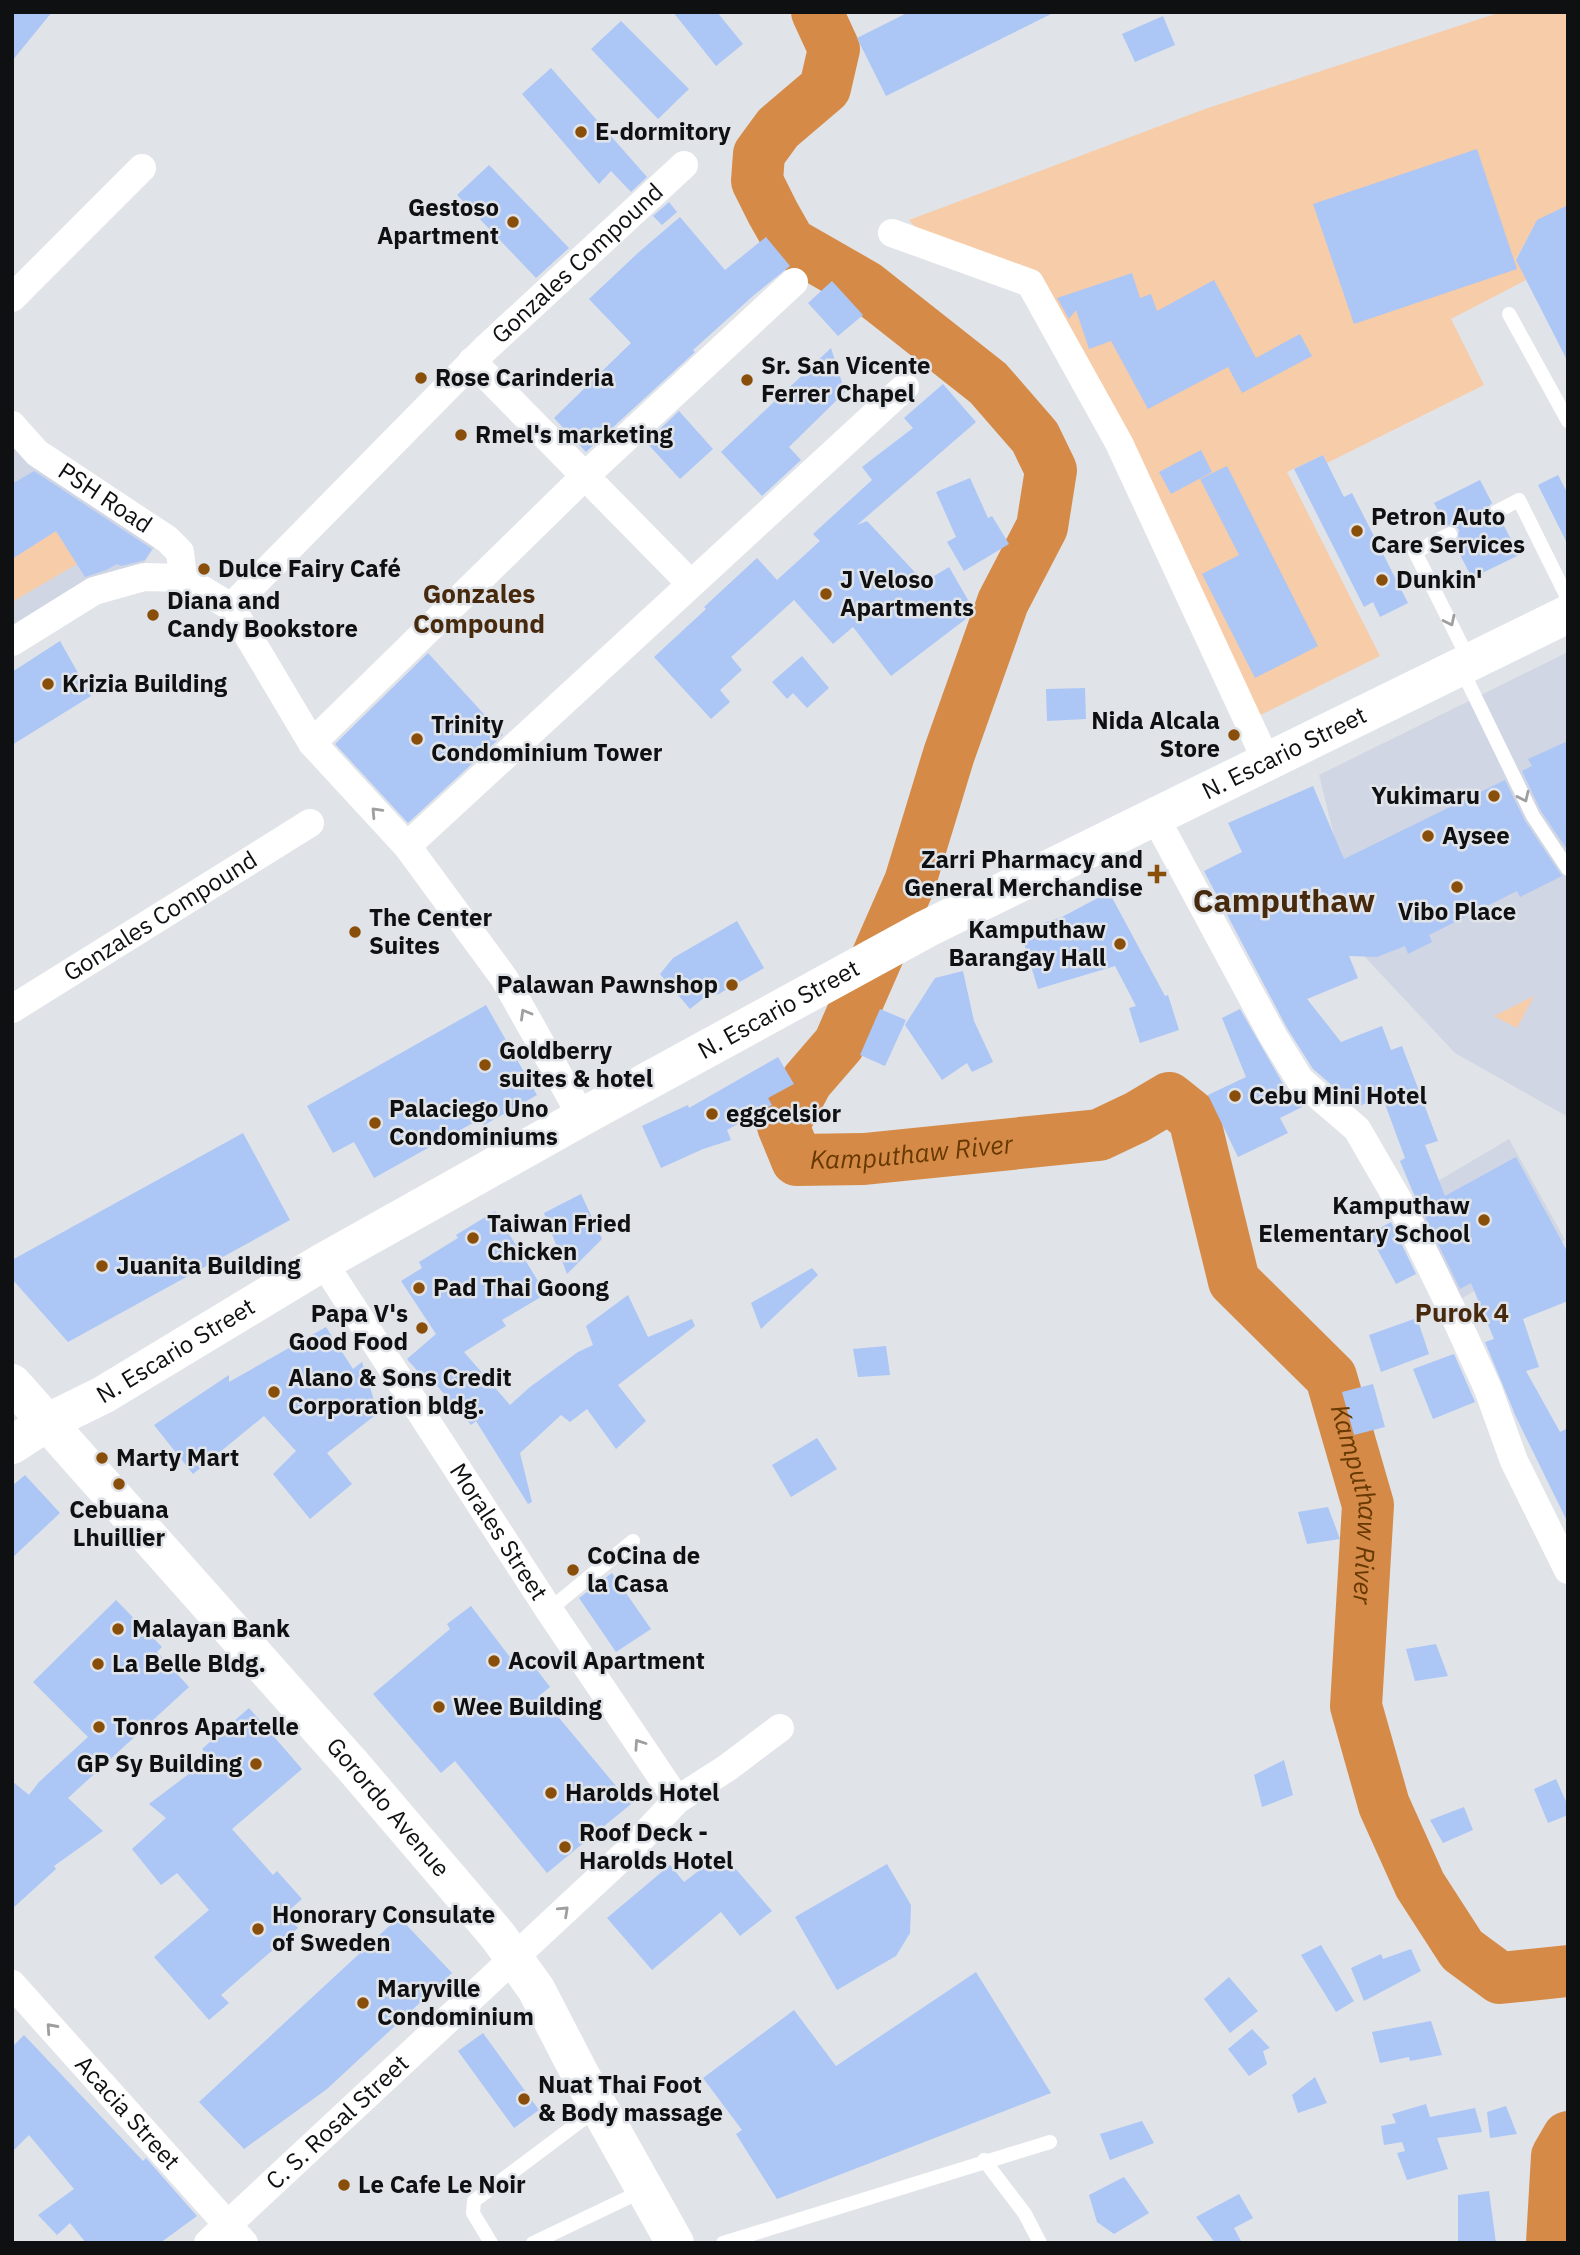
<svg xmlns="http://www.w3.org/2000/svg" width="1580" height="2255" viewBox="0 0 1580 2255" font-family="'IBM Plex Sans',sans-serif">
<rect width="100%" height="100%" fill="#e0e3e8"/>
<path fill="#d0d6e3" d="M12,437L159,540L136,575L12,626Z
M1568,652V1117L1455,1053L1364,956L1319,775Z
M1509,1139L1565,1240L1457,1301L1404,1201Z"/>
<path fill="#f7cca9" d="M1501,12H1568V205L1537,221L1516,259L1526,280L1451,319L1484,385L1327,463L1323,455L1287,472L1380,656L1248,721L1024,273L929,243L909,220L1205,109Z
M56,531L77,564L12,602V559Z
M1534,996L1517,1028L1494,1016Z"/>
<g fill="none" stroke-linecap="round" stroke-linejoin="round">
<g stroke="#d58b47" stroke-width="52">
<path id="s1" d="M817,12L834,49L825,88L778,128L759,154L757,181L773,213L790,243L865,286L988,383L1035,437L1051,470L1042,527L1003,602L949,754L910,882L839,1044L807,1081L783,1126L797,1160L864,1159L1099,1135L1137,1117L1169,1098L1194,1118L1234,1281L1331,1377L1368,1505L1356,1706L1384,1805L1420,1885L1462,1950L1500,1978L1568,1971"/>
<path d="M1552,2243L1557,2156L1568,2137"/>
</g>
</g>
<path fill="#acc6f6" d="M12,12H52L12,61Z
M673,12H717L743,44L716,66Z
M909,12H1055L886,96L857,38Z
M1163,16L1175,45L1135,62L1122,34Z
M621,21L689,89L658,119L591,49Z
M551,68L647,177L631,192L611,171L599,184L522,94Z
M1477,149L1517,269L1354,324L1313,204Z
M489,165L569,248L536,278L457,195Z
M669,202L677,212L662,225L653,216Z
M1568,205V362L1516,260L1537,220Z
M680,217L725,270L766,237L790,266L754,295L693,350L695,352L586,452L554,418L631,343L589,299L639,252Z
M1132,273L1140,298L1151,294L1157,311L1214,280L1256,358L1300,334L1312,356L1242,393L1228,367L1148,409L1111,341L1089,349L1076,310L1069,319L1057,298Z
M832,281L863,315L838,336L808,303Z
M831,348L845,392L789,447L801,460L762,496L721,452Z
M943,384L976,422L857,525L867,521L924,582L949,567L975,612L891,676L853,627L833,644L794,600L731,657L742,670L720,690L730,702L711,719L654,657L706,609L704,607L757,558L777,580L820,541L813,534L872,480L862,467L913,428L904,418Z
M679,411L713,449L680,479L646,442Z
M1201,450L1212,472L1171,494L1159,472Z
M1323,455L1344,497L1352,493L1408,603L1380,617L1373,602L1364,607L1294,469Z
M1227,466L1318,646L1255,678L1202,574L1239,555L1200,479Z
M34,471L152,549L145,560L121,566L117,564L106,570L85,577L56,531L12,559V484Z
M1558,475L1568,494V545L1538,485Z
M970,478L988,518L992,516L1009,544L964,571L947,542L956,537L936,492Z
M1480,480L1492,503L1488,507L1487,516L1491,520H1501L1519,555L1472,578L1454,543L1458,539L1459,530L1455,526L1446,525L1434,503Z
M60,641L91,696L12,745V672Z
M428,653L503,735L408,823L335,744Z
M802,656L829,688L807,708L793,693L787,699L772,682Z
M1085,688L1086,719L1047,721L1046,689Z
M1568,741V851L1541,811L1522,771L1532,766L1528,759Z
M1505,780L1525,821L1562,876L1520,897L1517,891L1429,935L1432,942L1408,954L1405,946L1377,957L1349,956L1358,978L1307,999L1341,1042L1382,1026L1391,1050L1402,1046L1438,1141L1425,1145L1445,1196L1516,1157L1568,1253V1301L1523,1319L1539,1367L1526,1371L1560,1432L1568,1428V1523L1516,1417L1485,1342L1494,1339L1471,1283L1460,1289L1412,1190L1400,1161L1405,1158L1382,1096L1357,1107L1349,1097L1347,1098L1313,1069L1287,1028L1204,871L1242,852L1228,823L1313,786L1344,859Z
M1109,892L1165,996L1168,995L1179,1030L1140,1043L1129,1008L1136,1006L1115,966L1038,989L1020,930L1062,917Z
M737,921L764,968L717,995L714,990L690,1009L660,974L673,958Z
M963,971L974,1021L993,1062L972,1072L967,1063L942,1080L905,1025L935,978Z
M486,1005L537,1095L484,1125L480,1119L374,1178L354,1142L333,1153L307,1106Z
M880,1009L906,1020L885,1066L860,1055Z
M1240,1009L1286,1089L1304,1106L1280,1118L1288,1133L1238,1157L1208,1095L1246,1077L1222,1018Z
M778,1057L794,1084L768,1098L772,1105L727,1130L731,1140L703,1149L661,1168L642,1126L688,1105L689,1108Z
M243,1133L290,1220L68,1342L12,1279V1260Z
M581,1194L602,1239L567,1274L544,1213Z
M495,1211L546,1294L502,1320L506,1326L464,1352L510,1405L530,1387L578,1352L593,1345L586,1326L628,1295L648,1337L692,1319L695,1326L618,1385L646,1421L616,1449L587,1409L570,1422L561,1415L520,1453L532,1502L528,1504L476,1421L471,1425L432,1380L428,1383L407,1359L436,1334L401,1281L422,1268L419,1262L458,1238L456,1235Z
M1391,1222L1416,1274L1396,1284L1369,1234Z
M812,1268L818,1275L761,1329L751,1303Z
M1417,1318L1429,1354L1381,1372L1369,1335Z
M326,1327L353,1369L362,1362L378,1413L327,1453L352,1484L310,1519L273,1474L296,1451L264,1416L193,1474L154,1425L229,1375V1382Z
M886,1346L890,1375L858,1377L853,1349Z
M1454,1354L1475,1402L1433,1419L1413,1369Z
M1373,1384L1385,1427L1354,1435L1342,1392Z
M817,1438L837,1469L791,1497L772,1465Z
M25,1475L60,1513L12,1558V1486Z
M1328,1507L1340,1539L1307,1544L1298,1512Z
M612,1573L651,1629L616,1652L579,1598Z
M116,1600L162,1647L157,1652L189,1687L68,1798L103,1831L54,1866L56,1869L12,1909V1781L29,1795L39,1782L88,1737L33,1682Z
M471,1606L516,1665L527,1657L550,1687L540,1695L631,1804L547,1873L455,1761L441,1773L373,1694L450,1629L447,1624Z
M1436,1644L1448,1676L1415,1681L1406,1649Z
M249,1708L302,1769L232,1829L273,1875L277,1871L302,1899L285,1914L298,1928L221,1995L229,2003L209,2020L154,1957L209,1910L177,1873L161,1885L132,1849L166,1818L149,1804L210,1758L202,1749Z
M1284,1760L1293,1795L1262,1807L1254,1775Z
M1556,1779L1568,1806V1815L1548,1823L1534,1789Z
M1464,1807L1473,1830L1443,1843L1430,1820Z
M722,1853L772,1911L740,1936L721,1912L652,1970L607,1918L670,1865L684,1882Z
M887,1864L911,1905L910,1933L896,1956L837,1990L795,1917Z
M399,1917L452,1973L327,2089L244,2149L199,2102Z
M1321,1945L1354,2001L1336,2012L1301,1955Z
M1411,1949L1421,1971L1364,2001L1351,1968L1381,1954L1383,1959Z
M976,1972L1051,2093L777,2199L736,2134L742,2130L703,2078L794,2010L836,2066Z
M1229,1977L1258,2011L1230,2033L1204,1999Z
M1431,2021L1442,2055L1410,2061L1409,2057L1380,2063L1372,2032Z
M1252,2029L1270,2048L1263,2051L1267,2064L1249,2076L1228,2049Z
M483,2033L539,2110L514,2128L458,2051Z
M24,2035L143,2161L146,2158L197,2216L160,2243H86L70,2223L57,2235L38,2215L74,2189L29,2135L12,2152V2047Z
M1315,2077L1327,2103L1298,2113L1292,2095Z
M1426,2104L1430,2117L1475,2108L1482,2132L1437,2138L1448,2169L1407,2180L1397,2153L1405,2151L1402,2142L1384,2145L1381,2126L1396,2123L1392,2114Z
M1506,2106L1517,2134L1490,2138L1487,2112Z
M1142,2121L1154,2143L1110,2160L1100,2134Z
M1124,2177L1149,2213L1114,2234L1097,2222L1089,2195Z
M1489,2191L1496,2243H1458V2195Z
M1239,2194L1253,2218L1234,2228L1242,2243H1215L1196,2217Z"/>
<g fill="none" stroke-linecap="round" stroke-linejoin="round">
<path stroke="#fff" stroke-width="14" d="M1509,314L1568,421
M1496,512L1519,500L1568,599
M1450,534L1415,552L1470,662
M1461,668L1533,816L1568,869
M549,1610L633,1541
M984,2160L1025,2214L1040,2243
M491,2243L473,2213L474,2201L598,2108
M533,2243L642,2191
M723,2243L1050,2142"/>
<g stroke="#fff" stroke-width="28">
<path d="M892,233L1030,283L1119,443L1267,762"/>
<path d="M12,298L142,168"/>
<path d="M472,361L691,584"/>
<path id="s2" d="M12,425L37,453L167,539L180,552L183,578"/>
<path id="s3" d="M231,607L485,349L684,165"/>
<path d="M12,642L94,591L144,577L183,578L231,607L312,743L407,846L504,978L582,1117"/>
<path d="M312,743L585,476L794,282"/>
<path d="M1155,817L1273,1036L1300,1080L1357,1129L1401,1205L1451,1308L1488,1389L1514,1461L1568,1570"/>
<path d="M407,846L905,387"/>
<path id="s4" d="M12,1009L310,823"/>
<path id="s5" d="M323,1262L549,1610L677,1800"/>
<path id="s6" d="M12,1984L244,2243"/>
<path id="s7" d="M208,2243L634,1846L677,1800L727,1768L780,1728"/>
</g>
<g stroke="#fff" stroke-width="38">
<path id="s8" d="M12,1383L352,1765L498,1936L536,1989L579,2072L675,2243"/>
<path id="s9" d="M12,1445L46,1423L103,1395L323,1262L582,1117L926,929L1568,614"/>
</g>
</g>
<defs><path id="oneway-chevron" d="M-2-3.5L2.5 0L-2 3.5" fill="none" stroke-width="1.6" stroke-linecap="round" stroke-linejoin="round" transform="scale(1.75)"/></defs>
<g stroke="#9f9fa0">
<use href="#oneway-chevron" transform="translate(1450 621) rotate(64)"/>
<use href="#oneway-chevron" transform="translate(1524 797) rotate(65)"/>
<use href="#oneway-chevron" transform="translate(376 812) rotate(-133)"/>
<use href="#oneway-chevron" transform="translate(525 1014) rotate(-120)"/>
<use href="#oneway-chevron" transform="translate(639 1744) rotate(-124)"/>
<use href="#oneway-chevron" transform="translate(564 1911) rotate(-43)"/>
<use href="#oneway-chevron" transform="translate(51 2028) rotate(-132)"/>
</g>
<g fill="#894e09" stroke="#e0e3e8" stroke-width="2.5">
<circle cx="581" cy="132" r="7"/>
<circle cx="513" cy="222" r="7"/>
<circle cx="421" cy="378" r="7"/>
<circle cx="747" cy="380" r="7"/>
<circle cx="461" cy="435" r="7"/>
<circle cx="1357" cy="531" r="7"/>
<circle cx="204" cy="569" r="7"/>
<circle cx="1382" cy="580" r="7"/>
<circle cx="826" cy="594" r="7"/>
<circle cx="153" cy="615" r="7"/>
<circle cx="48" cy="684" r="7"/>
<circle cx="1234" cy="735" r="7"/>
<circle cx="417" cy="739" r="7"/>
<circle cx="1494" cy="796" r="7"/>
<circle cx="1428" cy="836" r="7"/>
<path d="M1153.5 863.5h7v7h7v7h-7v7h-7v-7h-7v-7h7z"/>
<circle cx="1457" cy="887" r="7"/>
<circle cx="355" cy="932" r="7"/>
<circle cx="1120" cy="944" r="7"/>
<circle cx="732" cy="985" r="7"/>
<circle cx="485" cy="1065" r="7"/>
<circle cx="1235" cy="1096" r="7"/>
<circle cx="712" cy="1114" r="7"/>
<circle cx="375" cy="1123" r="7"/>
<circle cx="1484" cy="1220" r="7"/>
<circle cx="473" cy="1238" r="7"/>
<circle cx="102" cy="1266" r="7"/>
<circle cx="419" cy="1288" r="7"/>
<circle cx="422" cy="1328" r="7"/>
<circle cx="274" cy="1392" r="7"/>
<circle cx="102" cy="1458" r="7"/>
<circle cx="119" cy="1484" r="7"/>
<circle cx="573" cy="1570" r="7"/>
<circle cx="118" cy="1629" r="7"/>
<circle cx="494" cy="1661" r="7"/>
<circle cx="98" cy="1664" r="7"/>
<circle cx="439" cy="1707" r="7"/>
<circle cx="99" cy="1727" r="7"/>
<circle cx="256" cy="1764" r="7"/>
<circle cx="551" cy="1793" r="7"/>
<circle cx="565" cy="1847" r="7"/>
<circle cx="258" cy="1929" r="7"/>
<circle cx="363" cy="2003" r="7"/>
<circle cx="524" cy="2099" r="7"/>
<circle cx="344" cy="2185" r="7"/>
</g>
<g text-anchor="middle" stroke-width="5" stroke-linejoin="round" paint-order="stroke">
<g font-size="24" font-weight="bold" fill="#0f1012" stroke="#e0e3e8" text-anchor="start">
<text x="595" y="140">E-dormitory</text>
<text x="499" y="216" text-anchor="end">Gestoso<tspan x="499" dy="28">Apartment</tspan></text>
<text x="761" y="374">Sr. San Vicente<tspan x="761" dy="28">Ferrer Chapel</tspan></text>
<text x="435" y="386">Rose Carinderia</text>
<text x="475" y="443">Rmel's marketing</text>
<text x="1371" y="525">Petron Auto<tspan x="1371" dy="28">Care Services</tspan></text>
<text x="218" y="577">Dulce Fairy Café</text>
<text x="840" y="588">J Veloso<tspan x="840" dy="28">Apartments</tspan></text>
<text x="1396" y="588">Dunkin'</text>
<text x="167" y="609">Diana and<tspan x="167" dy="28">Candy Bookstore</tspan></text>
<text x="62" y="692">Krizia Building</text>
<text x="1220" y="729" text-anchor="end">Nida Alcala<tspan x="1220" dy="28">Store</tspan></text>
<text x="431" y="733">Trinity<tspan x="431" dy="28">Condominium Tower</tspan></text>
<text x="1480" y="804" text-anchor="end">Yukimaru</text>
<text x="1442" y="844">Aysee</text>
<text x="1143" y="868" text-anchor="end">Zarri Pharmacy and<tspan x="1143" dy="28">General Merchandise</tspan></text>
<text x="1457" y="920" text-anchor="middle">Vibo Place</text>
<text x="369" y="926">The Center<tspan x="369" dy="28">Suites</tspan></text>
<text x="1106" y="938" text-anchor="end">Kamputhaw<tspan x="1106" dy="28">Barangay Hall</tspan></text>
<text x="718" y="993" text-anchor="end">Palawan Pawnshop</text>
<text x="499" y="1059">Goldberry<tspan x="499" dy="28">suites &amp; hotel</tspan></text>
<text x="1249" y="1104">Cebu Mini Hotel</text>
<text x="389" y="1117">Palaciego Uno<tspan x="389" dy="28">Condominiums</tspan></text>
<text x="726" y="1122">eggcelsior</text>
<text x="1470" y="1214" text-anchor="end">Kamputhaw<tspan x="1470" dy="28">Elementary School</tspan></text>
<text x="487" y="1232">Taiwan Fried<tspan x="487" dy="28">Chicken</tspan></text>
<text x="116" y="1274">Juanita Building</text>
<text x="433" y="1296">Pad Thai Goong</text>
<text x="408" y="1322" text-anchor="end">Papa V's<tspan x="408" dy="28">Good Food</tspan></text>
<text x="288" y="1386">Alano &amp; Sons Credit<tspan x="288" dy="28">Corporation bldg.</tspan></text>
<text x="116" y="1466">Marty Mart</text>
<text x="119" y="1518" text-anchor="middle">Cebuana<tspan x="119" dy="28">Lhuillier</tspan></text>
<text x="587" y="1564">CoCina de<tspan x="587" dy="28">la Casa</tspan></text>
<text x="132" y="1637">Malayan Bank</text>
<text x="508" y="1669">Acovil Apartment</text>
<text x="112" y="1672">La Belle Bldg.</text>
<text x="453" y="1715">Wee Building</text>
<text x="113" y="1735">Tonros Apartelle</text>
<text x="242" y="1772" text-anchor="end">GP Sy Building</text>
<text x="565" y="1801">Harolds Hotel</text>
<text x="579" y="1841">Roof Deck -<tspan x="579" dy="28">Harolds Hotel</tspan></text>
<text x="272" y="1923">Honorary Consulate<tspan x="272" dy="28">of Sweden</tspan></text>
<text x="377" y="1997">Maryville<tspan x="377" dy="28">Condominium</tspan></text>
<text x="538" y="2093">Nuat Thai Foot<tspan x="538" dy="28">&amp; Body massage</tspan></text>
<text x="358" y="2193">Le Cafe Le Noir</text>
</g>
<g font-size="24" fill="#0f1012" stroke="#e0e3e8">
<text dy="8" stroke="none"><textPath href="#s3" startOffset="488">Gonzales Compound</textPath></text>
<text dy="8" stroke="none"><textPath href="#s2" startOffset="119">PSH Road</textPath></text>
<text dy="8" stroke="none"><textPath href="#s9" startOffset="1449">N. Escario Street</textPath></text>
<text dy="8" stroke="none"><textPath href="#s4" startOffset="175">Gonzales Compound</textPath></text>
<text dy="8" stroke="none"><textPath href="#s9" startOffset="882">N. Escario Street</textPath></text>
<text dy="8" stroke="none"><textPath href="#s9" startOffset="189">N. Escario Street</textPath></text>
<text dy="8" stroke="none"><textPath href="#s5" startOffset="322">Morales Street</textPath></text>
<text dy="8" stroke="none"><textPath href="#s8" startOffset="567">Gorordo Avenue</textPath></text>
<text dy="8" stroke="none"><textPath href="#s6" startOffset="173">Acacia Street</textPath></text>
<text dy="8" stroke="none"><textPath href="#s7" startOffset="177">C. S. Rosal Street</textPath></text>
</g>
<g font-size="26" font-weight="bold" fill="#472a0d" stroke="#e0e3e8">
<text x="479" y="603">Gonzales<tspan x="479" dy="30">Compound</tspan></text>
<text x="1462" y="1322">Purok 4</text>
</g>
<g font-size="26" font-style="italic" fill="#673800" stroke="#e0e3e8">
<text dy="9" stroke="none"><textPath href="#s1" startOffset="1489">Kamputhaw River</textPath></text>
<text dy="9" stroke="none"><textPath href="#s1" startOffset="2224">Kamputhaw River</textPath></text>
</g>
<g font-size="32" font-weight="bold" fill="#472a0d" stroke="#e0e3e8">
<text x="1284" y="912">Camputhaw</text>
</g>
</g>
<rect width="1580" height="2255" fill="none" stroke="#0f1012" stroke-width="28"/>
</svg>
